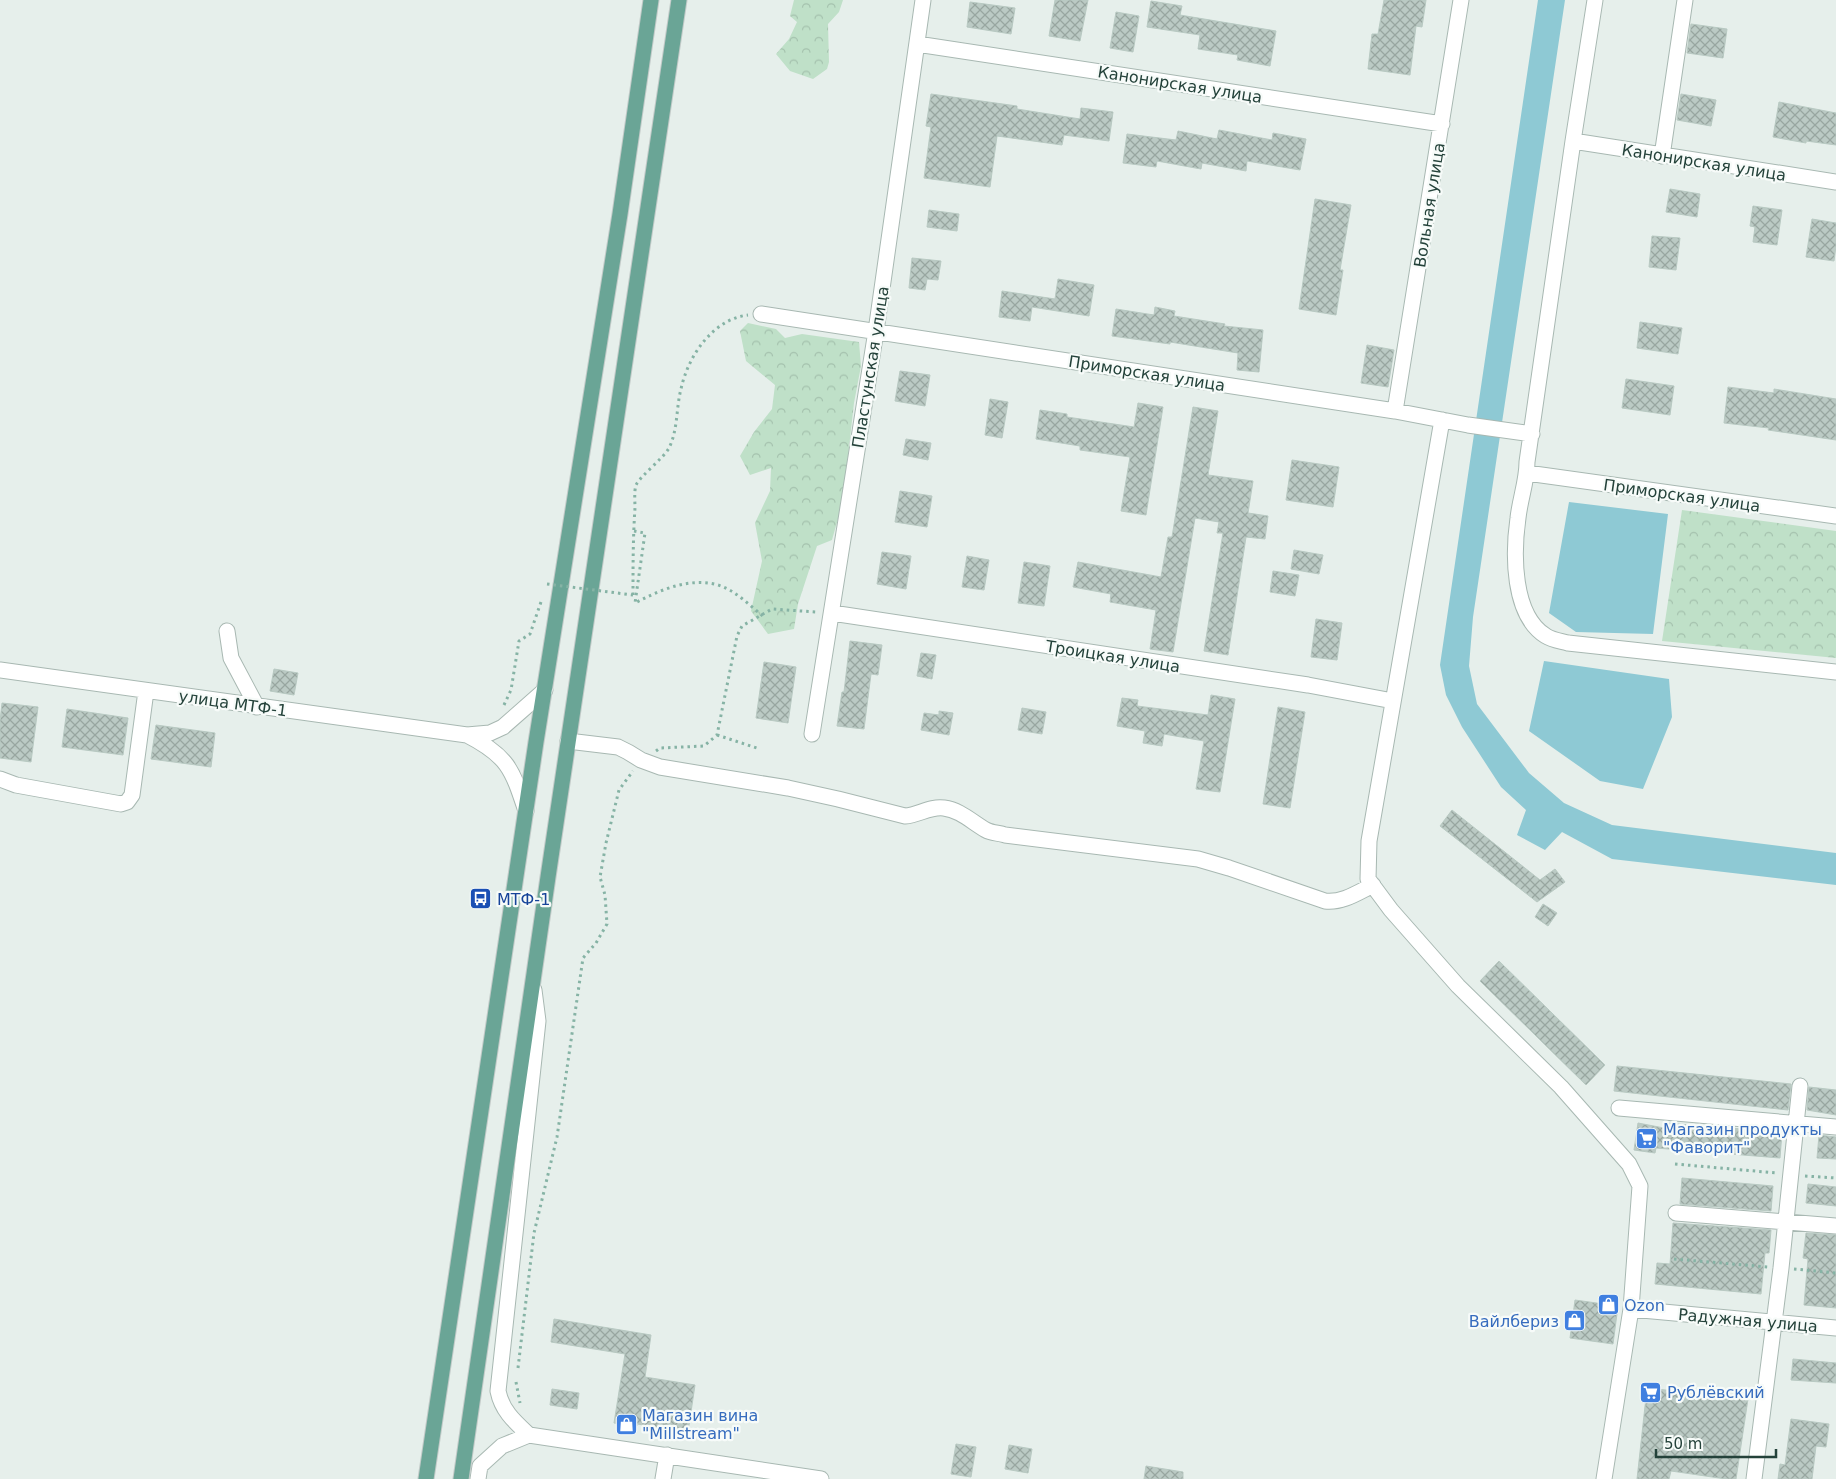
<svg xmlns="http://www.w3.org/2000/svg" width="1836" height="1479" viewBox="0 0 1836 1479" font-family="'DejaVu Sans',sans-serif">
<defs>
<pattern id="forest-crowns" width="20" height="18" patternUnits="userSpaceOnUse" patternTransform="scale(1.25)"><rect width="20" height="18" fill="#bfe0c8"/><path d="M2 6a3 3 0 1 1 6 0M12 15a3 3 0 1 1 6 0" fill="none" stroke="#a4c1ad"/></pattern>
<pattern id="building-cross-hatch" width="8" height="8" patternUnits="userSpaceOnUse" patternTransform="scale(1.25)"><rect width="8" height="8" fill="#bbcac4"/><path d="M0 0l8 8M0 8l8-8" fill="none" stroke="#98a6a0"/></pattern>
</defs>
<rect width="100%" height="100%" fill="#e6efeb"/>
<path fill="url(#forest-crowns)" d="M794,0H843L839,12L828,24L829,62L827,69L813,79L790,71L776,54L789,39L797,22L790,16Z
M748,323L776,329L785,338L802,334L859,342L861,366L854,403L843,501L832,540L817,546L798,604L794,629L768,634L751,611L762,561L755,523L770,491L771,468L750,475L740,456L754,432L772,409L775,385L746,361L740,331Z
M1682,510L1836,531V658L1662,641Z"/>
<path fill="#8ec9d4" d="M1538,0H1565L1473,617L1469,666L1477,704L1529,773L1564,803L1612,825L1836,853V885L1612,859L1562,832L1545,850L1517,835L1526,810L1501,787L1462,727L1446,695L1440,665Z
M1569,502L1668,514L1653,634L1576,632L1549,613Z
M1544,661L1669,679L1672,717L1643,789L1600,781L1529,731Z"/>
<path fill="url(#building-cross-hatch)" stroke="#b8c9c2" d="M1055,0H1088L1080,41L1049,36Z
M1384,0H1426L1422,27L1416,26L1410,75L1368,69L1372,34H1378Z
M1151,1L1182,6L1180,15L1276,31L1270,66L1237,60L1238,55L1198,49L1200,35L1147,27Z
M970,2L1015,8L1011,34L967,27Z
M1116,12L1139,16L1133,52L1110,48Z
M1691,24L1727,29L1723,58L1687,53Z
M931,94L1017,106V109L1080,119L1081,108L1113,112L1109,141L1064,135L1062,145L997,136L990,187L924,178L931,127L926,126Z
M1681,94L1716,100L1711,126L1677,120Z
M1779,102L1836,113V145L1806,141V143L1773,137Z
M1219,130L1272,140L1273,133L1306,139L1300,170L1247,161L1246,171L1202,163L1201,169L1157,161L1156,167L1123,163L1127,134L1176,140L1178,131L1217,139Z
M1670,189L1700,194L1697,217L1666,212Z
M1315,199L1351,205L1340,270H1343L1336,315L1299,309Z
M1753,206L1782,210L1777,245L1753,242L1755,227L1750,226Z
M929,210L959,214L957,231L927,227Z
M1812,219L1836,223V246L1834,261L1806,257Z
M1652,236L1680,238L1676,270L1649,267Z
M912,258L941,261L938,280L927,279L925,290L909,288Z
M1058,279L1094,285L1089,316L1032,307L1030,321L999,317L1002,291L1055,299Z
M1155,307L1175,311L1174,316L1225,324L1224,326L1263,330L1259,372L1237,370L1238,353L1170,342V344L1112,336L1116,309L1154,315Z
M1640,322L1682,328L1678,354L1637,348Z
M1367,345L1394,350L1388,387L1361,383Z
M900,371L930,375L925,406L895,401Z
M1626,379L1674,386L1670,415L1622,408Z
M1728,387L1774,393V389L1836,399V440L1768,430L1769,428L1724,423Z
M990,399L1008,402L1002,438L985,435Z
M1138,403L1163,407L1146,515L1121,511L1130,457L1080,450V446L1036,439L1040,410L1067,414V417L1134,427Z
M1193,407L1218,411L1208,475L1253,481L1248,513L1268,516L1265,539L1246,537L1228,655L1204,651L1223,533H1217L1219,522L1195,518L1173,652L1150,649L1156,610L1110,602L1111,594L1073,587L1078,562L1161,577L1168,537H1172Z
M906,439L931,443L928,460L903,455Z
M1292,460L1339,467L1333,507L1286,500Z
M900,491L932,496L927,527L895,522Z
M1294,550L1323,555L1319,574L1291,569Z
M882,552L911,556L906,589L877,584Z
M967,556L989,560L984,590L962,587Z
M1024,562L1050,566L1044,606L1018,603Z
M1273,571L1299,575L1295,596L1270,592Z
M1316,619L1342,623L1337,660L1311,657Z
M850,641L882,645L878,675L871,674L864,729L837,726L842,692H844Z
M921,653L936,655L932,679L917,676Z
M764,662L796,667L788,723L756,718Z
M274,669L298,673L294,695L270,691Z
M1211,695L1235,699L1220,792L1196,789L1204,741L1164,734L1162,746L1143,743L1145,731L1117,726L1122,698L1138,700L1137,706L1208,715Z
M2,703L38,707L31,762L0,758V721Z
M1278,707L1305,712L1290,808L1263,804Z
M1022,708L1046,712L1042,734L1018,730Z
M67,709L128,718L123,755L62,747Z
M939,711L953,713L949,735L921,730L924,713L939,715Z
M156,725L215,733L211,767L151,759Z
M1452,810L1540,880L1555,869L1565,882L1537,902L1440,826Z
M1543,904L1557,913L1548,926L1535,917Z
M1499,961L1605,1065L1586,1085L1480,981Z
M1617,1066L1791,1084L1788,1110L1614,1091Z
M1809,1087L1836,1090V1115L1807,1110Z
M1638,1123L1664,1128L1665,1123L1782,1132L1780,1158L1656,1148L1655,1153L1634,1150Z
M1819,1135L1836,1137V1159L1817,1158Z
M1682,1178L1773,1186L1771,1211L1680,1204Z
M1808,1184L1836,1187V1206L1806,1203Z
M1673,1223L1771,1230L1769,1253H1765L1761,1294L1655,1284L1657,1263L1670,1264Z
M1806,1233L1836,1235V1308L1804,1305L1808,1259L1803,1258Z
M1575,1300L1618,1306L1613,1344L1570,1338Z
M554,1319L651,1335L645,1377L695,1385L688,1432L637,1424V1426L614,1423L625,1354L551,1342Z
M1793,1359L1836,1363V1383L1791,1380Z
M1647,1388L1748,1399L1736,1479H1726L1671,1471L1669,1479H1637Z
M552,1389L579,1393L577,1409L550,1405Z
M1791,1419L1829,1424L1826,1447L1816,1446L1812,1479H1778L1780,1464L1785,1465Z
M956,1444L976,1447L971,1477L951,1474Z
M1009,1445L1032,1449L1028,1473L1005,1469Z
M1146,1466L1183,1472V1479H1144Z"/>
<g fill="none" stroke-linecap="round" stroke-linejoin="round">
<defs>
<path id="minor" d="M1595,0L1573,141L1527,462C1527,481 1520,499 1518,518C1513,553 1512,615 1546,636C1552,640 1561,641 1568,643L1836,672
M917,44L1442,124
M1573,141L1836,182
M1662,156L1685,0
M761,314L1395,411L1468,425L1532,434
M1395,411L1461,0
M1442,420L1369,841L1368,879L1391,910L1458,986L1561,1087L1629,1164L1640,1186L1631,1309L1604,1479
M1527,473L1836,516
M832,613L1308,685L1393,701
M227,631L231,658L257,707
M0,670L467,735L490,733L503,727L545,690
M812,734L876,331L923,0
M467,735C508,756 512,769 526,811
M568,741L618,747L628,752L641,760L660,767L788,788L838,799L905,816C919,815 930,806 944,808C960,810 972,822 986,830C991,833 999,833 1005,835L1198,859L1229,868L1325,901C1342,903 1357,893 1373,885
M0,779L16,785L121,804L127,802L132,795L146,691
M1619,1108L1836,1127
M1676,1213L1836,1226
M1631,1309L1836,1328
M529,1435C515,1422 502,1411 498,1391L538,1021L534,990
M529,1435L821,1479
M478,1479L480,1466L502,1446L529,1435
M663,1479L667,1455
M1754,1479L1781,1268L1800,1086"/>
<path id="major" d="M426,1479L536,742L620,214L651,0
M461,1479L548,877L679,0"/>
</defs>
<use href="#minor" stroke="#a8b8b2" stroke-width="17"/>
<use href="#major" stroke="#c2cac8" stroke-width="17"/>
<path stroke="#86b3a5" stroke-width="3" stroke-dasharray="2.5 4" stroke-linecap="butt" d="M634,531L645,533L635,603C660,590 689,577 718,585C735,590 749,605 763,616
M633,595C633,566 633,537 635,508C635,502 634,491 636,485C641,475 663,459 669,448C678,430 676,408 681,389C688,356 713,319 748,315
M504,705L511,690L519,641L530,634L542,599
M717,735L760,749
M656,751L660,748L704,746L717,735L737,636L742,626L772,609L816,612
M1675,1164L1777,1173
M1805,1176L1836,1178
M1674,1259L1768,1267
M1794,1269L1836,1273
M518,1368L534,1233L557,1137L583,958L596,943L607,924L605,895L600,877L606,843L619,790L633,771
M516,1382L520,1403"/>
<use href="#minor" stroke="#fff" stroke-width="15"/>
<use href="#major" stroke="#6aa596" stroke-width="15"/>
<path stroke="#86b3a5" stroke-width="3" stroke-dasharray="2.5 4" stroke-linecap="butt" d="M547,584L633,595"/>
</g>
<defs>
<symbol id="bus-square" viewBox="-11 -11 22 22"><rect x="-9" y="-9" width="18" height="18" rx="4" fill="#1a4fb4" stroke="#f7fbf9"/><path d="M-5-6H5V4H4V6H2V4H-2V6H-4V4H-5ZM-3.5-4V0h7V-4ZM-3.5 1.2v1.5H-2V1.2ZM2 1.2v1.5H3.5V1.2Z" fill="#fff"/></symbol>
<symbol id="supermarket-square" viewBox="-11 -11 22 22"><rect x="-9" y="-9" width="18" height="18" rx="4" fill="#3f7fe0" stroke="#f7fbf9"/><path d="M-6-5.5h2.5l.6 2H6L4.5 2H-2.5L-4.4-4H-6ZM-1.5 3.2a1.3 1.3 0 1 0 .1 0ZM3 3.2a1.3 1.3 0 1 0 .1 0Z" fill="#fff"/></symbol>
<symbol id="shop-square" viewBox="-11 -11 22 22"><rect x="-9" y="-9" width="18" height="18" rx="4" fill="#3f7fe0" stroke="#f7fbf9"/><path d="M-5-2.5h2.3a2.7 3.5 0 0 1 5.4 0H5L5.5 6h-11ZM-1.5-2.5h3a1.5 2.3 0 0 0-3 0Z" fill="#fff"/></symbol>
</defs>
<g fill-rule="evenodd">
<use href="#bus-square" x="468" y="886" width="25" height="25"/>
<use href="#supermarket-square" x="1634" y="1126" width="25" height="25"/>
<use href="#shop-square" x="1596" y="1292" width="25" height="25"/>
<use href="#shop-square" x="1562" y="1308" width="25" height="25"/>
<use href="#supermarket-square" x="1638" y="1380" width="25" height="25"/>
<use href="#shop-square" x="614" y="1412" width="25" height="25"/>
</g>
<g text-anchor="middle" stroke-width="4.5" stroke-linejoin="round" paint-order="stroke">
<g font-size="16" fill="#24423a" stroke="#f7fbf9">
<text transform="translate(1180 84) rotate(9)" y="6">Канонирская улица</text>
<text transform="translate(1704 162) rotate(9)" y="6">Канонирская улица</text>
<text transform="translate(1429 205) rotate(-81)" y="6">Вольная улица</text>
<text transform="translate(870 367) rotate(-81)" y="6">Пластунская улица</text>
<text transform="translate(1147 373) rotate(9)" y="6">Приморская улица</text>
<text transform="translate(1682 495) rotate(8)" y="6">Приморская улица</text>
<text transform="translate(1113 656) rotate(9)" y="6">Троицкая улица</text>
<text transform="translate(233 703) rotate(8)" y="6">улица МТФ-1</text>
<text transform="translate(1748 1320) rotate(5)" y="6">Радужная улица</text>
</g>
<g font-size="16" fill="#164399" stroke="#f7fbf9" text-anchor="start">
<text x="497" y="905">МТФ-1</text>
</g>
<g font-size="16" fill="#366cbe" stroke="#f7fbf9" text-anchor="start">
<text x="1663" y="1135">Магазин продукты<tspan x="1663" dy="18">"Фаворит"</tspan></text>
<text x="1624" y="1311">Ozon</text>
<text x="1559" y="1327" text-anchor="end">Вайлбериз</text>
<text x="1667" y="1398">Рублёвский</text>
<text x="642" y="1421">Магазин вина<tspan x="642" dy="18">"Millstream"</tspan></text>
</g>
</g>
<path d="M1656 1449v8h120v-8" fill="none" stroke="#24423a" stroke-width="2.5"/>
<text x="1664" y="1449" font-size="15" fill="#24423a" stroke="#f7fbf9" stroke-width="4" paint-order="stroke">50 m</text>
</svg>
